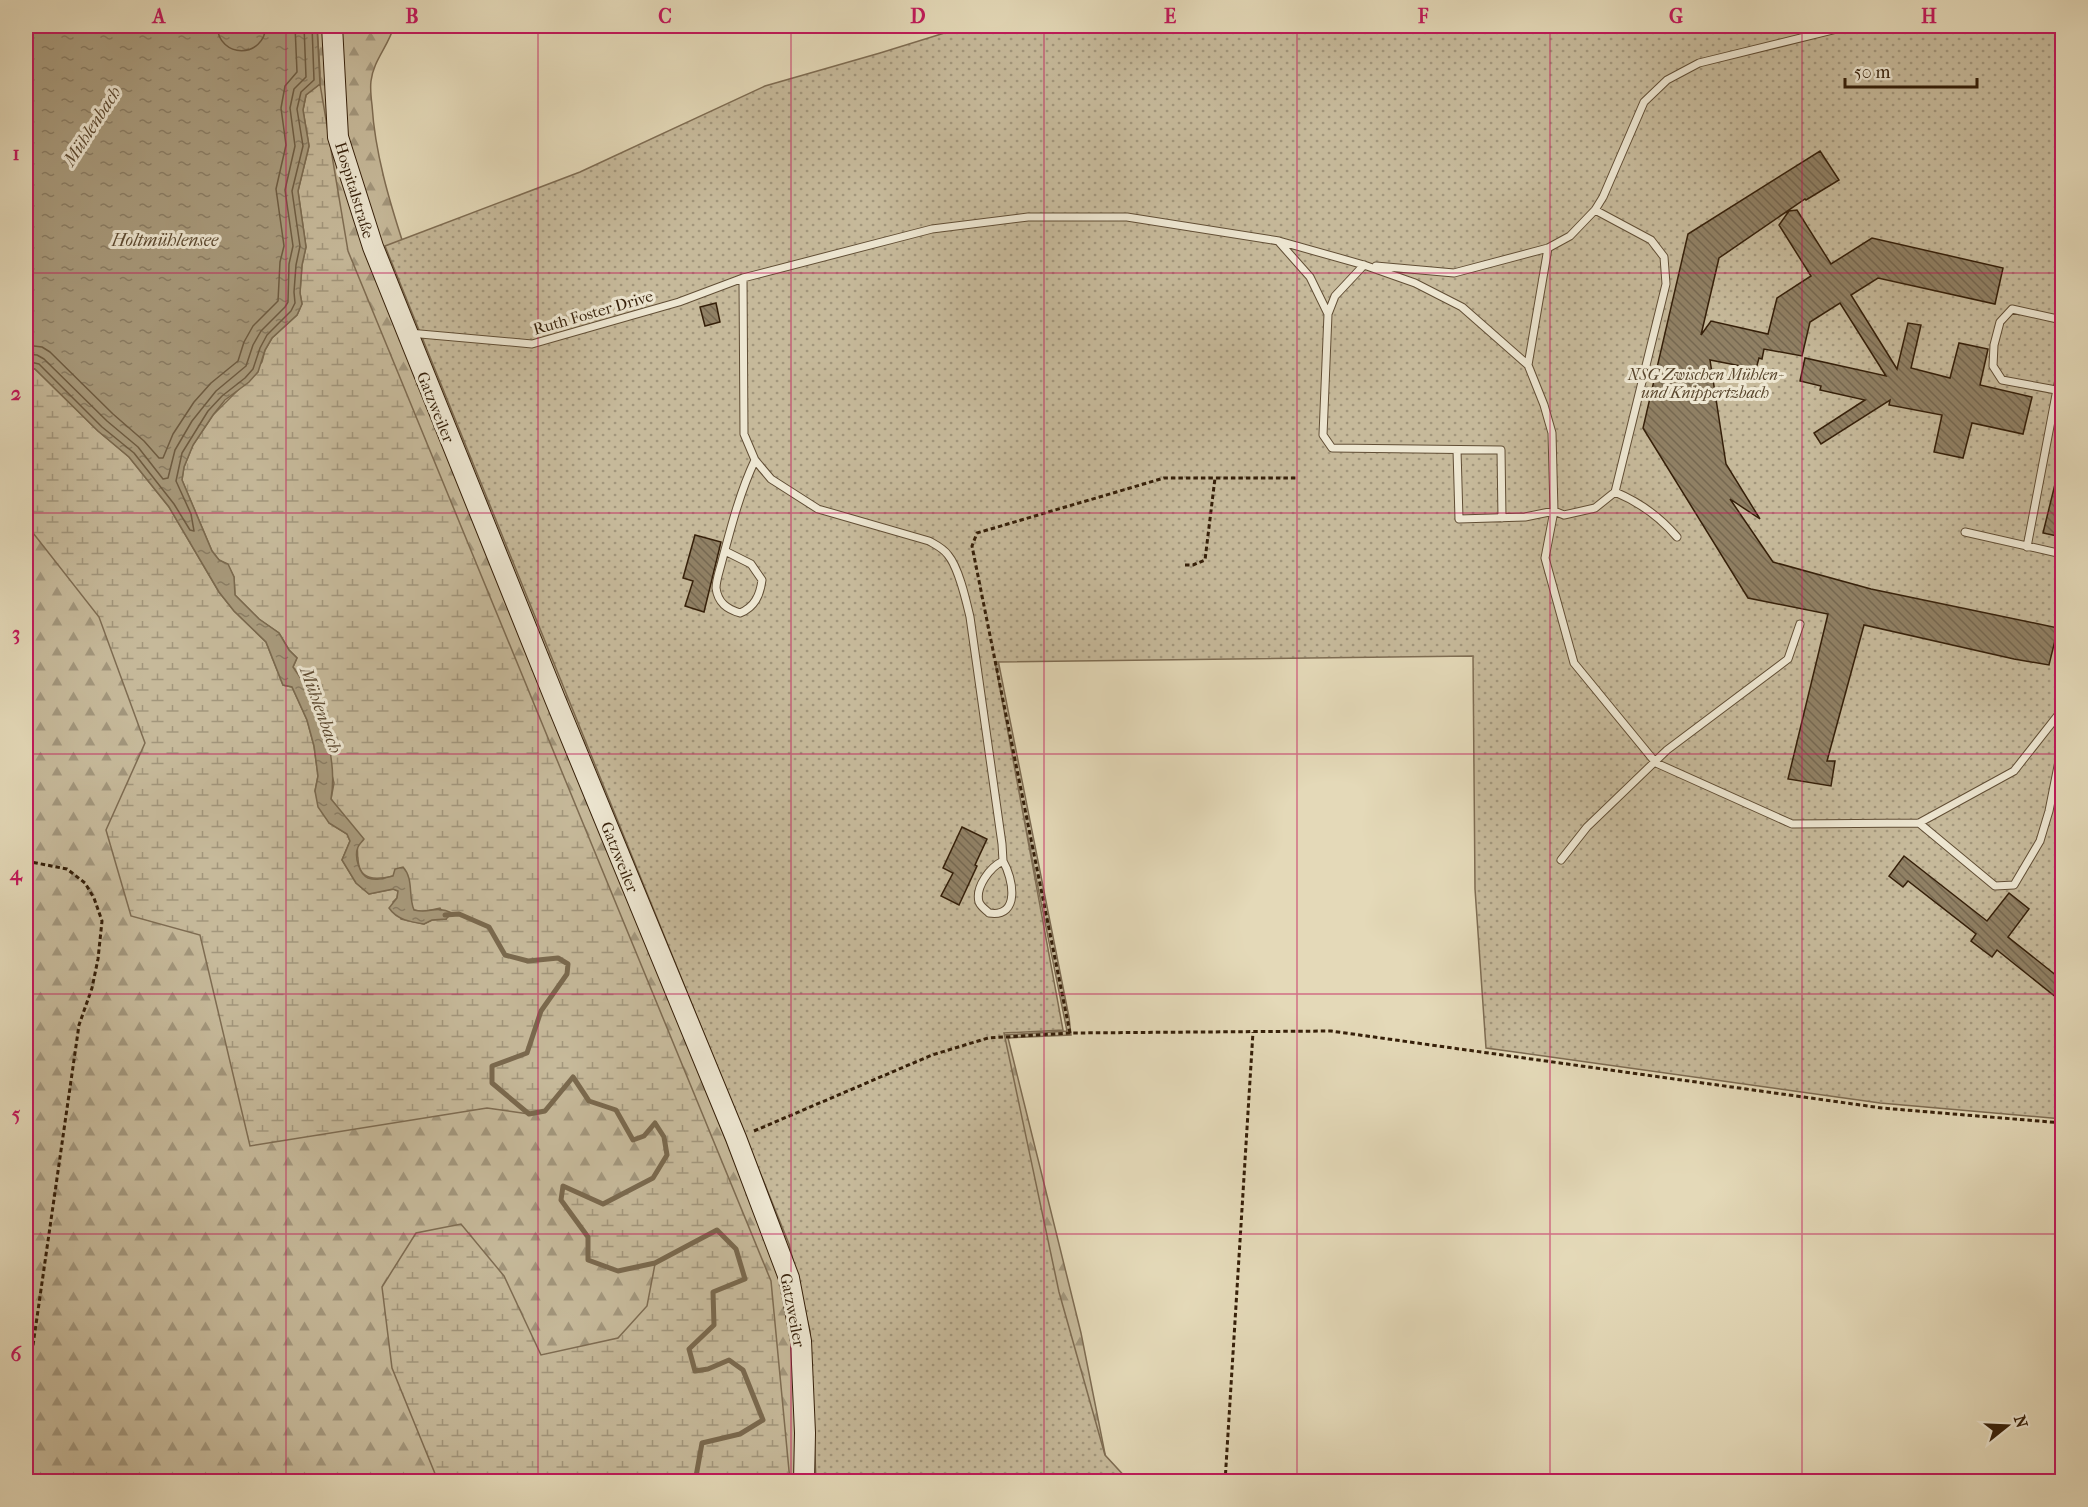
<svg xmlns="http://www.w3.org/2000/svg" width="2088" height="1507" viewBox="0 0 2088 1507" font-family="'IM FELL French Canon',serif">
<defs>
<pattern id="forest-firs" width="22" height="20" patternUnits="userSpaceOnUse" patternTransform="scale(1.5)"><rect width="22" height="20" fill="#c6b99a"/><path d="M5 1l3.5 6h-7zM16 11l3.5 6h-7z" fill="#a2967c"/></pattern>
<pattern id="wetland-marsh" width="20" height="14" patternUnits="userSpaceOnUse" patternTransform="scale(1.5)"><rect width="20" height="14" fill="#c6b99a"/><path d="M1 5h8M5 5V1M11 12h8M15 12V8" fill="none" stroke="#a2967c"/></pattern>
<pattern id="park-dots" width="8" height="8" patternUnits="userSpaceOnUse" patternTransform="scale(1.5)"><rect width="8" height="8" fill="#c6b99a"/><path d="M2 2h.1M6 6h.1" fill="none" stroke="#a2967c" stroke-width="1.8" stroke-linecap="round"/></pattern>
<pattern id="water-ripples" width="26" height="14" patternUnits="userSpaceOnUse" patternTransform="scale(1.5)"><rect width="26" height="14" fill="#a89a7c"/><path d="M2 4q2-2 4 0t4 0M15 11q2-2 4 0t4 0" fill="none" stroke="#8a7d64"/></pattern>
<pattern id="building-back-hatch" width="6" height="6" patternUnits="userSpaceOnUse" patternTransform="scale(1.5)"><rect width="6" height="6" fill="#908064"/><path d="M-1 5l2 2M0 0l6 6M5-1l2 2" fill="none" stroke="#766851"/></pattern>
</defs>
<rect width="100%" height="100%" fill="#e4d9b8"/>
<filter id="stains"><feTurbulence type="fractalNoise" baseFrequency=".00333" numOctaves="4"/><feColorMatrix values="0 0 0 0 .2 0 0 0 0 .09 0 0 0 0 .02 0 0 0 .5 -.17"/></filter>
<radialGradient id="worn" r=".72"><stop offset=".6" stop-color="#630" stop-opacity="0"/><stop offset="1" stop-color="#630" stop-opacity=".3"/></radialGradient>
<path fill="url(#forest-firs)" stroke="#7e6c52" stroke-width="1.5" d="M317,26H394C389,45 373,61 371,81C370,89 371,97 372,105C375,153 389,200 404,246L987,1036L1067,1031L966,531L976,549L1069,1017L1071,1035L1008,1038L1081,1333L1106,1459L1127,1481H804L797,1313L591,797L782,1282C797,1348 798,1414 799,1481H26V367L311,694L320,72Z"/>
<path fill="url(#wetland-marsh)" stroke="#7e6c52" stroke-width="1.5" d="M320,84L348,251L771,1281L790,1481H438L392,1368L382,1287L416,1233L461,1224L504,1276L541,1355L618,1338L647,1306L655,1264L618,1271L588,1260V1237L561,1200L563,1186L603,1204L653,1178L667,1155L664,1137L655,1124L644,1136L633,1140L616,1110L589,1101L573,1077L545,1111L529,1114L487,1108L250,1146L200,935L131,916L106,830L145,743L99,617L26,524V367L35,369L98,431L129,457L169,507L219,592L234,611L266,642L283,685L292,687L307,720L314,746L318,776L315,791L329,823L347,834L350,841L342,860L356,883L369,894L394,889L398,891L397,898L393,902L401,919L424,924L432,920L446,919L440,908L422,912L414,910L393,876C376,880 359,881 358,859C357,854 358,849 357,845C352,829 341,812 331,799L334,783L311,694L293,667L297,658L289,650L279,633L259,619L235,595L234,577L228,565L219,560L212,551L182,480L184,467L193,445L213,415L237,391L262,362L265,350L272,338L297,315L302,304L300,293L302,265L306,247L298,191L309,146L303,110L306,95Z"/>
<path fill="url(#park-dots)" stroke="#7e6c52" stroke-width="1.5" d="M967,26H2062V1119L1880,1103L1486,1048L1475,889L1473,656L995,662L1063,1030L1004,1033L1059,1292L1105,1455L1129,1481H816L810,1331L789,1244L385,246L580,172L765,86L880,53Z"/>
<path fill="url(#water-ripples)" stroke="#7a694e" stroke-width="1.5" d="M26,26H234L241,29L250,26H317L320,84L306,95L303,110L309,146L298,191L306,247L302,265L300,293L302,304L297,315L272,338L265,350L258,372L249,382L225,400L213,415L193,445L184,467L182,480L212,551L219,560L228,564L234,577L235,595L259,619L279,633L289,650L297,658L293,667C299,676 306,685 311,695C326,727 337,764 331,799L364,839C362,842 359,844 358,847C354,856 359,874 368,878C377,881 385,878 393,876L395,869L403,867C414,879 408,896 414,910C431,914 434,905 452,913L446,919L432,920L424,924C411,922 397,920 389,908L397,898L398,891L393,889L369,894L356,883L342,860L350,841L347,834L329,823L318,807L315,791L318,776L314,746L307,720L292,687L283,685L266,642L234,611L219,592L169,507L129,457L98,431L35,369L26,367Z"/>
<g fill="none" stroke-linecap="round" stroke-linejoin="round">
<path stroke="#6e5c42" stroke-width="1.5" d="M217,26C219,59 264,59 266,26
M26,345L42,347L50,352L113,414L144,441L159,458H163L173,434L194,402L211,383L238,361L244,342L253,326L278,301L280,262L284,246L276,189L286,145L281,108L285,86L297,72L295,26
M26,354L37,355L44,359L107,421L138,447L163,479L168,478L175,450L192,421L216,391L246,366L253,345L261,331L285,307L288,302L289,264L293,246L285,190L295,146L290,108L294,89L306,77L304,26
M26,361L39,364L102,427L134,453L174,504L190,530L194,531L191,514L176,481L182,453L208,411L222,396L245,378L253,369L260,348L267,335L291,311L295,303L294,292L296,265L300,246L292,191L303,146L297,109L301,92L314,80L312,26"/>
<path stroke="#7a694e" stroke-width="5" d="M445,915L459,914L489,927L505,955L528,961L558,958L568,964L567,974L541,1011L527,1053L492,1066V1083L529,1114L545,1111L573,1077L589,1101L616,1110L633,1140L644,1136L655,1123L664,1137L667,1155L653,1178L603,1204L563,1186L561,1200L588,1237V1260L618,1271L655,1263L717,1230L736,1249L745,1279L713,1292L714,1325L689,1349L695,1371L708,1369L729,1360L743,1370L763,1420L740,1434L702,1443L695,1482"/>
</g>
<path fill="url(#building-back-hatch)" stroke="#351f09" stroke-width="1.5" d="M1820,151L1839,180L1806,200L1805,199L1719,258L1701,335L1711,321L1768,334L1777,298L1811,276L1779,225L1789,211L1797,210L1831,264L1872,238L2003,268L1995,304L1878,278L1851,295L1897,369L1908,323L1921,325L1911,368L1950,378L1959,343L1988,349L1980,385L2032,397L2023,434L1972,423L1963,458L1934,452L1942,415L1889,405L1890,400L1821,444L1814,433L1865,400L1820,390L1821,386L1800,381L1805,358L1886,376L1840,303L1810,322L1802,356L1764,349L1762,359L1759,358L1756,369L1710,360L1726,464L1760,519L1730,499L1773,562L1871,589L2058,628L2049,665L2014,659L1864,625L1827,761H1835L1831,786L1788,779L1828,614L1748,598L1643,428L1688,234Z
M716,303L720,322L705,326L700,307Z
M2057,476H2062V537L2043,533Z
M695,535L721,542L704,612L685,606L693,581L683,578Z
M962,827L987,839L975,865L977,866L959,905L941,896L953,873L943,868Z
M1904,856L1987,921L2009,893L2029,909L2008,937L2062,980V1002L1997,950L1992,957L1971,941L1976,934L1908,881L1903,887L1889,876Z"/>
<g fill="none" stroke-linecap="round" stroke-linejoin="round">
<defs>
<path id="lane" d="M1279,242L1310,277L1328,314
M1364,265L1335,296L1328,314L1323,435L1332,448L1501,450L1502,518
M1376,266L1454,273L1548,248L1570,236L1595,210L1603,197L1644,102L1667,80L1699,63L1849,26
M743,278L744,434L755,460L771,479L818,509L929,541C936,545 943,548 948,555C959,568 966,600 970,617L1002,844L1003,861C990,867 975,887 979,902C981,907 986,910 989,913C1021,918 1013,878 1003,861
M409,333L532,344L679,302L743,278L932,229L1028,217H1127L1279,241L1364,265L1415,283L1462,307L1528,365L1544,405L1552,433L1554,511L1545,558L1574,663L1656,763L1792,824L1919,823L2014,771L2062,710
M1528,365L1548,248
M2056,390L2002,380L1993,366L1994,345L2000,322L2012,309L2062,320
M1457,450L1459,519L1525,517L1554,511L1564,515L1595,508L1615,492L1666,284L1664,257L1651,240L1595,210
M1615,492C1639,502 1660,517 1677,537
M1965,532L2062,554
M2027,547L2062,363
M725,551L751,564L762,580C760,595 755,607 740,613C727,609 718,603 716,588C716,580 720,569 722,561C731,527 740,492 755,460
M1919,823L1995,886L2014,885L2040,841L2049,811L2062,746
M1561,860L1587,827L1667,750L1788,659L1800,624"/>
<path id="secondary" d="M332,26L338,137L373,247L555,699L736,1138L789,1278L801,1341L805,1433L804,1482"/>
</defs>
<use href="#lane" stroke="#614e35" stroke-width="9"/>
<use href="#secondary" stroke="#351f09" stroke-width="22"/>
<path stroke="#351f09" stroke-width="3" stroke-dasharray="4.5 3" stroke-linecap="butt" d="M1185,565H1193L1205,560L1215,478
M26,861L67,869L85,883L94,898L102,921L98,959L92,988L79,1025L26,1394
M1070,1033L972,546L977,533L1164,478H1297
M754,1131L932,1055L988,1038L1070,1033L1331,1031L1882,1108L2062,1123
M1225,1482L1253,1032"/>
<use href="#lane" stroke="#ede6d1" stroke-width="7"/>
<use href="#secondary" stroke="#ede6d1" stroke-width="20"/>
</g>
<path fill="none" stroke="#c2185b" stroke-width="1.5" stroke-opacity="0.55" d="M286,26V1482M538,26V1482M791,26V1482M1044,26V1482M1297,26V1482M1550,26V1482M1802,26V1482M26,273H2062M26,513H2062M26,754H2062M26,994H2062M26,1234H2062"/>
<g text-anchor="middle" stroke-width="6" stroke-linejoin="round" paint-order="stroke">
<g font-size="16" fill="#351f09" stroke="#ede6d1">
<text transform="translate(355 190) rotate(73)" y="6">Hospitalstraße</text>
<text transform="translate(593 312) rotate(-16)" y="6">Ruth Foster Drive</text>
<text transform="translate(436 407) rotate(68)" y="6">Gatzweiler</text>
<text transform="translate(620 857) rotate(68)" y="6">Gatzweiler</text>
<text transform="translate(793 1310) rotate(79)" y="6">Gatzweiler</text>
</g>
<g font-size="16" font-style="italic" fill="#59462d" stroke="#ede6d1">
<text x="1705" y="380">NSG Zwischen Mühlen-<tspan x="1705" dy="18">und Knippertzbach</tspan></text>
</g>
<g font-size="18" font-style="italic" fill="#5d4a31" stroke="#ede6d1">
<text transform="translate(92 126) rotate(-57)" y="6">Mühlenbach</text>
<text x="165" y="246">Holtmühlensee</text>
<text transform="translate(321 710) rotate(70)" y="6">Mühlenbach</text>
</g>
</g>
<rect width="2088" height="1507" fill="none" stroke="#e4d9b8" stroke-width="66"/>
<g transform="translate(2007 1426) rotate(72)" stroke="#ede6d1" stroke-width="4.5" paint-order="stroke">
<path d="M0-4.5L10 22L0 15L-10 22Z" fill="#351f09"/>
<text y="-9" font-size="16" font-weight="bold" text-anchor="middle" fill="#351f09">N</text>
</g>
<path d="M1845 78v9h132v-9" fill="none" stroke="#351f09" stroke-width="3"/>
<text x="1854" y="78" font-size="18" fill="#351f09" stroke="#ede6d1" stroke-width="4.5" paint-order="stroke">50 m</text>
<rect x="33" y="33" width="2022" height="1441" fill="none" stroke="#c2185b" stroke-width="2"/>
<g font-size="20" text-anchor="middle" font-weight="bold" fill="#c2185b">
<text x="159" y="23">A</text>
<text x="412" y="23">B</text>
<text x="665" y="23">C</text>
<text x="918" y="23">D</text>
<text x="1170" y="23">E</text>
<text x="1423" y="23">F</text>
<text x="1676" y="23">G</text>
<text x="1929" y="23">H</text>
<text x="16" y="160">1</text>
<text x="16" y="400">2</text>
<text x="16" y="640">3</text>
<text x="16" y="880">4</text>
<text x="16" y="1121">5</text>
<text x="16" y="1361">6</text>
</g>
<rect width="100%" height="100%" filter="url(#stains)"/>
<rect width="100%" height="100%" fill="url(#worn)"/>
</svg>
